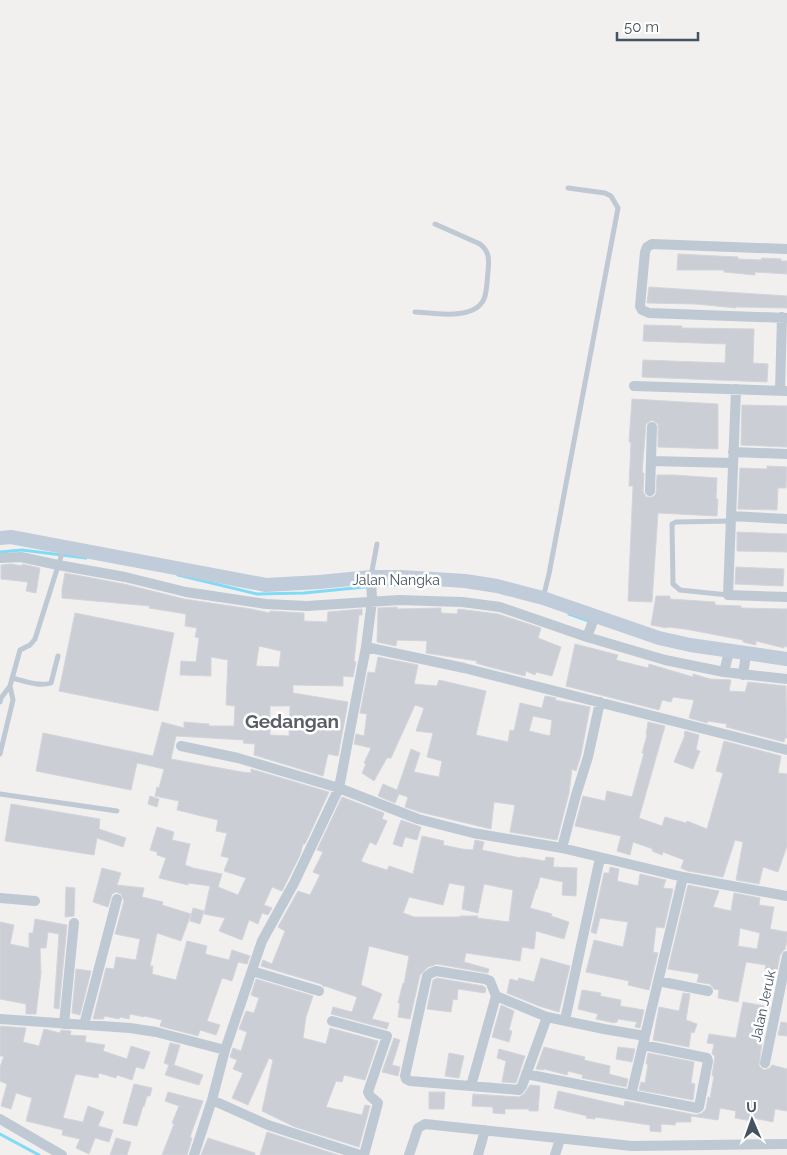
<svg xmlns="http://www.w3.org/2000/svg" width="787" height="1155" viewBox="0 0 787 1155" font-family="Raleway,sans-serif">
<rect width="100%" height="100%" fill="#f2efef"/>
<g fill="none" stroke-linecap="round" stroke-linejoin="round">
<path stroke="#81dbf6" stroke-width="3" d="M0,552L22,550L86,558
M178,575L257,594L304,593L385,585H417
M569,614L589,621
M0,1134L39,1155"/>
</g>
<path fill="#cbced5" stroke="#d3d5dc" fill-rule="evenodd" d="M678,254L738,257V259L761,260L762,258L781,259V261H787V274L755,272V275L724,272V270H677Z
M649,287L787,296V308L736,307V308L696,304L647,303Z
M644,325L682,326V328L754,329L753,363L768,364L767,382L642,377L643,360L725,363L726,344L643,341Z
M632,399L718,404V449L658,447V424L652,420L646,424L642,473H644L643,491L646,497H653L656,494L657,475H674L717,478L716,499H718L717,516L658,513L652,602L628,601L633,486H629L631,442H629Z
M742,405L787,406V447L741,445Z
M767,466L787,467L786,488H778L777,510L738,509L740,468L767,469Z
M737,532L787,534V552L737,551Z
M11,564L22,566V564L40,568L36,593L26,591L28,582L1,579V565Z
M736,567L784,569L783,586L735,584Z
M65,573L124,584L184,599L251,609L270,613V611L304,613V621L327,622L328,612L362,609V615H359L354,661L356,662L353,677L343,676V686L293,685V693L348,702L338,756L328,754L323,776L254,755L255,744L243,743L244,740L176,736L171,759L242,772L251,773V769L329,792L305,844H303L300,855L282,891L272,887L264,905L272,908L268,915L262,913L258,924L249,920L242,940L219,931L225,918L204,914L210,886L188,883V885L159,878L166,858L157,855V852L150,850L157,827L174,832L172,840L190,844L185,865L193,868L222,874L218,887L238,895L246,878L224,871L229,858L221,856L227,833L216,831L218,820L177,810L179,801L155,796L157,787L159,788L164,769L137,763L131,790L36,771L43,733L153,756L162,722L184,728V722L209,724V726H234L235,706L226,705L228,660L211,657V676L180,675L181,661L196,662L199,638L195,637L197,628L185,626L186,614L149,608L150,606L62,598V589ZM259,646L281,651L279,667L256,666ZM270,706H290L289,736L270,735Z
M656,596H670V599L715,602V605L741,606V608L787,609V647L784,646V648L756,641V645L743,642V640L685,629L667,627V628L651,625Z
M397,607V609L441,608V613L457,614L458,609L498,614L541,628L538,638L561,647L552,676L536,672L535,675L526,671L525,676L486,666L476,663L477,661L426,653L427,641L397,640L396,646L377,642L378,608Z
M75,613L174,633L158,711L59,691Z
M575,644L618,655L616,660L648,668L649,664L693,677V674L710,679L731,680L729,691L745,692L748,682L786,686L787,738H785L784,742L726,727L727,724L708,721L707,723L689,718L694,700L673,697L671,702L662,700L659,710L566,686Z
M378,657L418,665L414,684L437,686L439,680L486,691L476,735L508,742L510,730L514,731L520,703L542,708L545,696L556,698L555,700L590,707L581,755L576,771L572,769L569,793L557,840L510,832L515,805L494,802L491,829L420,812L405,807L408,797L399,794L395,803L378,796L383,784L397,790L411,749L420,753L414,772L439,777L442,761L427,757L433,733L416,731L424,708L415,705L391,758H387L374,781L362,773L366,764L364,763L371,748L354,744L356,734L364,736L367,714L360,713L368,672L375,673ZM533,716L552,720L550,736L529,731Z
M648,722L665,726L639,818L662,826L665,817L686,823L687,821L707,829L723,773L716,771L724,741L781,756L778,773L787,774V846L778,872L763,867L759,884L736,880L743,842L735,840L723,877L688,871L681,868L684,860L663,852L662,855L652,851L653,849L633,842L630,855L617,851L621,836L575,826L583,796L605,801L607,791L632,797L644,753H642L647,735H646Z
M685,731L699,735L696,750L700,751L693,769L674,762L685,735H684Z
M150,796L159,799L157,807L148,804Z
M342,797L384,813L382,819L387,821L376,845L370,842L361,861L365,863L387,870L389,866L413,874L422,836L444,841L443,845L462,849L473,850L475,840L484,842L482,850L521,858V857L545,861L546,857L554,858L553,867L577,868L576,896L562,895L563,882L540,877L537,889H536L530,908L552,914L551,916L569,922L564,939L536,931L534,949L522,947L520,961L466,953L464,962L489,969L488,973L437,964L428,967L420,975L410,1019L398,1017L400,1003H398L403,983L404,984L409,956L369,946L361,985L382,994L372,1019L389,1023L387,1029L331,1014L333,1007L352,1012L357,997L325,986L324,987L321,984L261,966L263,960L272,964L285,931L278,927L298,891L310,895L320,875L313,872L323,852L317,850ZM449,883L465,886L462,909L478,913L484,884L513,890L509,922L477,918L478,916H460V917H414L403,913L409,897L443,905Z
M11,804L100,819L99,829L126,838L123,847L97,838L94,855L5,841Z
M401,820L421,827L417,840L405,837L402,847L393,844Z
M610,867L619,869L617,881L638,886L640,874L666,880L663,888L673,889L664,928L656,927L653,952L658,953L649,990L628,985L629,981L586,972L594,940L623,947L628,922L600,918L596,934L591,932L604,873H609Z
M102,868L121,873L117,885L144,888L142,897L163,902L162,905L191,914L181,941L157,933L150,966H153L152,974L176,980L187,941L207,946L205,954L229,960L232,950L250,956L247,964L238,962L232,981L222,978L207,1021L220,1025L216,1035L200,1030L198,1036L160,1026L162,1020L144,1016V1017L130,1014L129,1019L120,1017L119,1019L104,1016V1019H93L106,968L114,969L116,957L136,960L140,939L115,934L124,901L121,894L116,892L112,894L108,907L93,902Z
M688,885L719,891L713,907L731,911L734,893L760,898L759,905L774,907L770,929L787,932V942L785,949L780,955L777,971L765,969L766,965L746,962L738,1002L718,998L719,990L714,989L710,984L697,982L699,974L668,969ZM740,928L760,933L757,949L738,946Z
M66,887L75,888L74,916L65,917Z
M193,908L204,911L200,924L190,921Z
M35,919L67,925L59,1009L54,1008L59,934L48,932L46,948H40L41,973L36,1014H26V1004L0,999V922L14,925L10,944L29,948V933H33Z
M541,958L570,966L559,1012L539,1006L507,993L510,979L518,981L519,978L534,982Z
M76,969L91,971L80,1015L72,1013Z
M437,978L483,986L486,988L485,993L458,989L457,1000L453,999L451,1012L427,1009L433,980Z
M256,979L313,996L306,1017L303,1038L326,1044L330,1028L378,1041L365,1080L344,1075L342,1082L336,1081L326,1107L362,1115L365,1105L370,1106L359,1147L295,1127L262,1111L273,1060L269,1058L248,1105L232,1098L243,1073L233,1069L237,1060L230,1057L233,1048L241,1051L247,1032L239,1029L246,1011L254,1013L259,998L251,995Z
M582,990L601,993L600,996L621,1000L620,1006L644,1010L640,1028L635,1027L637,1022L618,1019L617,1022H615V1023L596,1019L598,1014L578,1009Z
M683,993L690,994L686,1020L697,1024L694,1033L691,1032L689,1047L653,1040L659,1007L679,1011Z
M743,1002L770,1007L763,1033L759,1066L764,1070L770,1068L772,1065L787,1069V1111L775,1109L773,1122L753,1118L752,1121L735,1118L736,1111L720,1108L718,1120L691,1116V1122H676L675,1125L661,1124V1132L650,1131V1125L595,1117V1119L586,1118L587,1116L554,1108L558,1091L624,1106L625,1101L696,1115L702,1113L706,1109L708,1097L710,1098L714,1076H712L715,1056L712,1054L714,1044L707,1043L709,1034L736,1038Z
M501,1005L514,1011L509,1030L512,1031L509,1042L492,1037Z
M781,1022L787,1023V1036L778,1035Z
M0,1026L26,1028L23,1042L39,1046L44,1029L60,1033L61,1030L71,1031L70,1035L86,1036L85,1042L105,1045L103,1051L127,1059L131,1046L150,1052L144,1069L136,1067L132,1080L117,1075L116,1078L99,1073L98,1078L76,1074L74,1078L63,1118L83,1122L88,1106L104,1112L98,1126L113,1130L109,1142L95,1138L89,1154L76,1148L80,1139L62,1135L63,1130L26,1121L32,1098L16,1093L11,1109L1,1106L7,1084L0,1081V1067L4,1056H0Z
M394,1038L400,1040L392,1065L400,1067L398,1076L382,1072Z
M170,1043L180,1045L174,1065L203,1075L199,1085L165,1075L169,1065L164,1063Z
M544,1047L585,1057L584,1060L610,1066L609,1074L628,1079L626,1087L582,1078L583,1075L568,1071L567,1075L544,1069L543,1070L536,1069Z
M618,1047L635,1049L632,1062L616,1059Z
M499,1049L525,1056L516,1083L502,1082L506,1061L497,1058Z
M449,1053L464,1056L459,1078L445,1076Z
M648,1053L694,1062L691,1083L695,1084L693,1100L639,1090L641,1082L645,1083L648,1064H646Z
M134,1084L152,1088L150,1096H147L144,1107L143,1106L137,1126L123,1123Z
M530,1085L540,1086L538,1111H529V1109H505V1114L493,1113V1107L472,1106L473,1094L519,1097L524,1094Z
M168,1092L203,1101L190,1137L192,1138L187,1155H162L174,1124L172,1123L179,1106L165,1101Z
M429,1092H445L444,1109H429Z
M267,1132L338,1155H260Z
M116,1138L131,1142L127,1155H110Z
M208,1138L255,1153V1155H201Z"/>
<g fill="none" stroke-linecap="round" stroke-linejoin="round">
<path stroke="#bec9d3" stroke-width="5" d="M415,312C434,313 474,321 484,299C487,292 487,280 488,272C489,260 490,252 480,244L435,224
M371,576L377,544
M728,595L680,590L673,584L672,524L676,522L731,521
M543,598L549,574L618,208L611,196L605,193L568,188
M12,678C24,681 39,687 51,683L58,656
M0,702L1,698L10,686L20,650L30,645L35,639L64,547
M0,754L13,700L10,686
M0,794L117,811"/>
<path stroke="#bec9d3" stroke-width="10" d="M787,249L652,244L647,247L645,252L640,306L642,310L649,313L787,318
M634,386L787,391
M736,389L728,595L787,597
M780,390L782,317
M733,452L787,454
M651,461L733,463
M650,491L652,427
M731,516L787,519
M0,558L21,557L58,565L125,577L186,592L266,604L307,606L399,600L462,602L500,607L587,637L665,660L724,672L787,679
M587,637L595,616
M366,647L464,668L787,750
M724,672L729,652
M743,675L746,654
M181,746L238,758L339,788L418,819L473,833L562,848L683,877L787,896
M562,848L576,795L588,757L600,702
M0,898L35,901
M252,971L319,991
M658,981L708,991
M547,1017L522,1086L519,1090L410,1081L406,1079L405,1076L427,976L431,973L436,971L485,979L490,981L496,996L547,1017L604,1029L645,1036
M0,1019L130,1028L156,1032L225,1050
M565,1020L600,858
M332,1021L387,1036L368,1092L370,1096L378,1103L364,1155
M64,1024L74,923
M84,1025L117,899
M765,1063L787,956
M526,1074L697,1108L699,1107L708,1061L707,1058L643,1045
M471,1086L496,996
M631,1095L683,877
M212,1100L268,1125L360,1155
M0,1119L62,1155
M194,1155L212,1100L225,1050L262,941L294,883L339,788L366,647L372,601L371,577
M409,1155L418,1128L425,1124L632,1146L787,1144
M478,1155L485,1130
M555,1155L560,1139"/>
<path stroke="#c0ccda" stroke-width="14" d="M0,538L11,537L266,585L319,582L371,577H401L465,581L497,586L543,598L659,638L690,645L787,659"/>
</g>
<g text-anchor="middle" stroke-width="5" stroke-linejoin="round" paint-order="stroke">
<g font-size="14" fill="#45525f" stroke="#fff">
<text x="396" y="585">Jalan Nangka</text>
<text transform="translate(763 1006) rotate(-78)" y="5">Jalan Jeruk</text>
</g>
<g font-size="19" font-weight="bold" fill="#5b5f65" stroke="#fff">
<text x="292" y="728">Gedangan</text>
</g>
</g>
<g transform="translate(752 1120) rotate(358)" stroke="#ffffff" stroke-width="4" paint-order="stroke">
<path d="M0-4L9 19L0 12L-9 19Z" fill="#45525f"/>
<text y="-8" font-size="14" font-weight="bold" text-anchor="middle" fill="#45525f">U</text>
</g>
<path d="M617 32v8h81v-8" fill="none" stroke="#45525f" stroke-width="2.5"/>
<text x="624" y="32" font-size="15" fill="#45525f" stroke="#ffffff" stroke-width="4" paint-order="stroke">50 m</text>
</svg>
